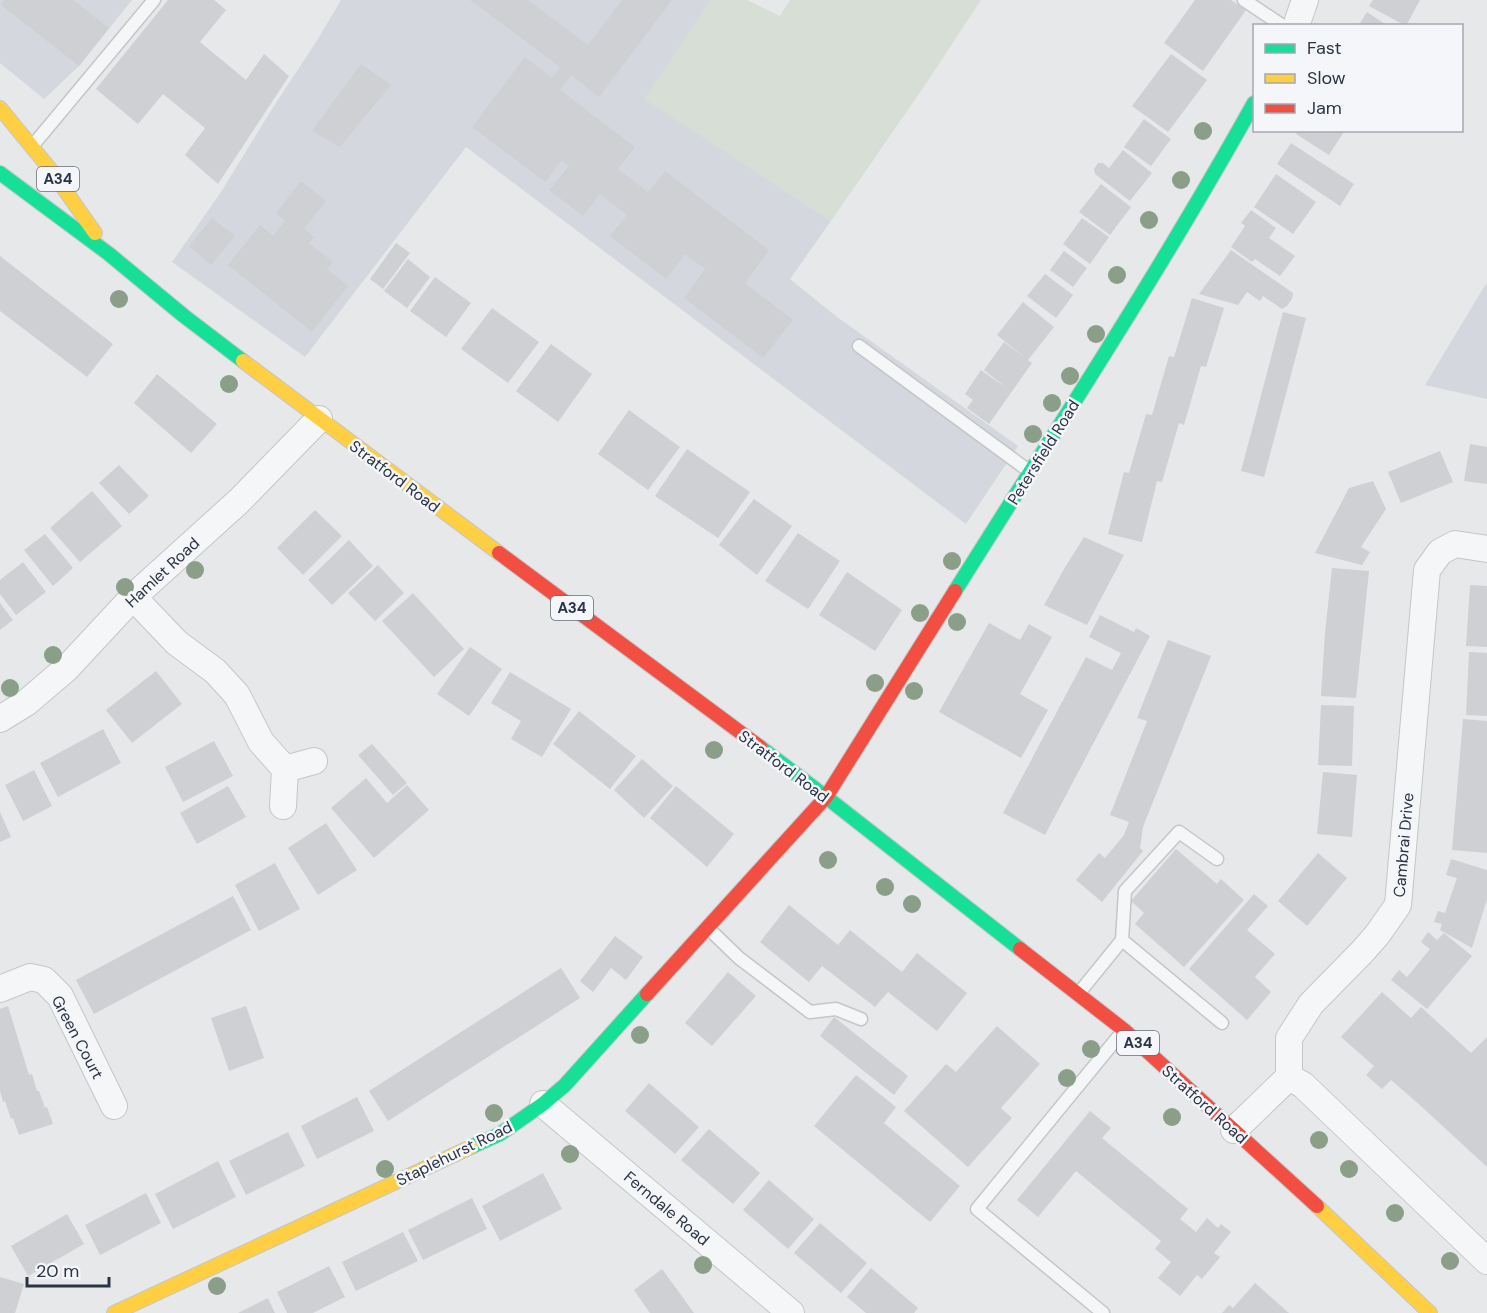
<svg xmlns="http://www.w3.org/2000/svg" width="1487" height="1313" viewBox="0 0 1487 1313" font-family="'DM Sans',sans-serif">
<rect width="100%" height="100%" fill="#e6e8ea"/>
<path fill="#d4d7dd" d="M0,0H132L79,66L44,99L0,63Z
M341,0H711L645,99L831,221L790,279L837,317L1018,446L966,524L466,147L305,357L172,262L221,192L272,109L318,39Z
M1487,282V399L1425,385Z"/>
<path fill="#d6ded6" d="M711,0H747L780,16L790,0H981L923,88L831,221L644,99Z"/>
<path fill="#ced0d3" d="M5,0H73L109,28L79,66L1,5Z
M168,0H214L226,10L200,42L246,80L264,54L289,76L218,184L185,155L205,128L163,94L138,124L96,89Z
M470,0H528L588,45L622,0H672L599,97L571,75L560,90L635,147L618,169L648,192L665,171L769,250L745,283L793,320L763,358L684,298L705,269L685,254L666,279L610,236L627,215L600,194L583,216L549,190L569,166L562,160L545,182L472,127L525,57L552,78L560,67Z
M1195,0H1231L1246,10L1203,71L1164,43Z
M1373,0H1420L1406,26L1369,6Z
M1367,12L1388,26H1358Z
M1171,54L1207,80L1168,132L1132,106Z
M361,64L391,85L340,147L312,131Z
M1144,119L1171,139L1151,166L1124,147Z
M1299,130H1345L1329,155L1296,134Z
M1291,143L1354,184L1340,206L1277,164Z
M1123,150L1152,173L1130,201L1095,174L1094,169L1098,163H1103L1109,168Z
M1276,174L1316,202L1293,234L1254,207Z
M301,181L326,201L304,229L314,237L309,243L333,262L327,269L348,286L312,332L228,265L260,225L273,236L285,221L276,213Z
M1101,184L1131,207L1110,235L1079,212Z
M1251,210L1276,228L1269,238L1295,256L1280,276L1255,259L1252,262L1231,247L1245,226L1241,223Z
M212,218L235,236L211,265L189,246Z
M1082,218L1109,237L1090,264L1063,244Z
M396,243L410,253L383,289L370,279Z
M1231,250L1293,293L1292,299L1287,306L1282,309L1263,296L1260,301L1247,292L1238,305L1199,294Z
M1064,251L1087,268L1073,287L1050,270Z
M0,256L113,344L87,377L0,311Z
M408,259L430,277L407,308L384,291Z
M1045,274L1073,295L1056,318L1027,296Z
M435,277L471,303L446,337L410,311Z
M1192,298L1224,308L1206,367L1201,366L1184,425L1179,423L1162,482L1157,481L1142,542L1108,534L1124,472L1129,473L1146,414L1152,415L1169,356L1174,357Z
M1023,302L1054,327L1028,360L997,335Z
M492,308L539,342L508,383L461,349Z
M1283,312L1306,318L1264,477L1241,471Z
M1004,342L1032,363L989,424L967,408L973,400L965,394L981,370L1008,389L984,370Z
M551,344L592,374L558,422L516,391Z
M157,374L217,424L191,453L134,403Z
M629,410L680,447L648,490L598,454Z
M1470,444L1487,447V484L1464,481Z
M687,449L750,492L718,538L655,496Z
M1440,451L1453,482L1401,503L1388,472Z
M119,465L149,496L129,514L99,483Z
M1373,481L1386,509L1361,547L1370,552L1362,565L1315,553L1349,488Z
M92,491L122,526L80,562L50,528Z
M754,499L792,526L757,575L719,545Z
M315,510L342,536L303,575L277,548Z
M798,533L840,561L808,609L765,581Z
M45,534L73,568L53,586L24,550Z
M1084,537L1124,555L1087,625L1044,605L1064,569Z
M349,540L373,566L332,605L308,580Z
M23,562L46,592L16,615L0,594V580Z
M378,565L404,593L375,621L348,593Z
M1332,568L1369,571L1356,698L1321,696L1325,633Z
M847,572L902,610L875,651L819,615Z
M1470,585L1487,586V647L1466,646Z
M413,593L464,649L434,677L382,621Z
M0,603L13,620L0,630Z
M1100,615L1134,632L1136,628L1150,636L1045,835L1003,813L1086,657L1112,670L1121,653L1089,637Z
M989,623L1020,640L1029,624L1052,637L1020,694L1048,710L1021,758L939,712Z
M1168,640L1211,656L1143,827L1140,848L1143,851L1102,902L1076,880L1099,853L1105,858L1124,835L1129,822L1110,815L1147,721L1137,718Z
M470,647L502,669L469,716L437,694Z
M1469,652L1487,653V716L1466,715Z
M156,671L182,704L132,743L106,710Z
M510,672L571,709L542,757L511,739L521,721L491,703Z
M1321,705L1354,706L1352,766L1318,765Z
M579,711L636,756L610,789L553,744Z
M1463,719L1487,721V853L1452,850Z
M103,729L121,763L58,797L40,763Z
M214,741L233,776L183,802L165,767Z
M372,744L407,783L393,795L358,755Z
M642,759L673,786L644,818L614,790Z
M34,770L52,806L23,821L5,785Z
M1323,772L1357,775L1352,837L1317,834Z
M366,778L387,803L407,785L429,810L374,858L331,808Z
M228,786L246,817L197,844L180,813Z
M676,786L734,834L707,867L650,818Z
M0,812L11,837L0,842Z
M326,823L357,870L318,895L288,848Z
M1176,849L1217,884L1221,879L1244,900L1184,967L1135,924L1144,913L1131,901Z
M1318,853L1347,878L1307,926L1278,901Z
M1451,859L1487,870V899L1472,948L1440,930L1442,924L1434,922L1438,911L1445,913L1457,878L1446,875Z
M275,863L300,909L259,931L235,885Z
M1254,894L1268,906L1247,930L1275,954L1255,977L1271,992L1247,1020L1189,969Z
M233,896L251,930L94,1014L76,980Z
M789,905L838,945L850,930L902,972L917,953L967,993L937,1031L888,992L875,1007L822,966L809,982L760,942Z
M1428,932L1437,940L1444,933L1472,956L1427,1009L1391,980L1399,970L1407,977L1430,949L1421,942Z
M615,936L643,957L626,980L611,968L593,992L580,981Z
M561,968L580,998L388,1121L369,1091Z
M728,972L756,996L712,1046L685,1023Z
M1382,992L1411,1018L1421,1007L1471,1053L1487,1037V1167L1422,1107L1391,1080L1382,1089L1366,1075L1374,1066L1341,1037Z
M8,1006L29,1075L32,1074L37,1091H39L45,1108L47,1107L53,1124L19,1135L13,1118L11,1119L5,1101L3,1102L0,1091V1009Z
M246,1006L264,1058L229,1071L211,1018Z
M834,1017L908,1076L894,1095L820,1036Z
M997,1026L1040,1064L1001,1108L1012,1118L968,1167L904,1111L946,1064L956,1072Z
M856,1075L896,1107L884,1123L960,1186L930,1222L814,1126Z
M649,1083L699,1127L675,1154L625,1111Z
M357,1097L374,1131L317,1159L301,1126Z
M1090,1111L1111,1128L1102,1138L1188,1209L1180,1219L1196,1232L1207,1218L1218,1228L1221,1224L1231,1232L1214,1253L1220,1257L1202,1279L1197,1275L1180,1296L1158,1278L1171,1262L1155,1249L1161,1241L1076,1171L1038,1217L1017,1200Z
M709,1129L760,1173L733,1204L681,1160Z
M288,1132L305,1166L246,1195L229,1161Z
M218,1161L236,1197L173,1229L155,1194Z
M543,1173L562,1209L500,1241L482,1206Z
M769,1180L814,1219L788,1249L743,1210Z
M146,1193L161,1223L100,1255L85,1225Z
M472,1198L487,1229L423,1260L408,1230Z
M67,1214L84,1244L28,1276L11,1246Z
M820,1223L867,1263L841,1293L794,1253Z
M403,1232L418,1261L356,1291L342,1262Z
M329,1266L345,1297L313,1313H287L277,1292Z
M871,1268L918,1308L914,1313H866L847,1297Z
M662,1269L681,1295L694,1313H650L634,1290Z
M0,1277L24,1284L15,1313H0Z
M1255,1283L1289,1313H1222L1229,1305L1233,1308Z
M268,1298L275,1313H238Z"/>
<g fill="none" stroke-linecap="round" stroke-linejoin="round">
<defs>
<path id="lane" d="M1244,0L1283,26
M34,144L154,0
M859,346L1029,471
M708,928L739,958L810,1012L836,1009L861,1019
M1122,940L1125,891L1179,832L1217,859
M1079,993L1122,940L1222,1023
M1103,1313L977,1209L1123,1031"/>
<path id="street" d="M1296,26L1305,0
M133,597L177,643L215,671L237,695L261,742L285,769
M0,719L26,703L67,668L133,597L239,501L319,419
M283,806L285,769L314,761
M0,989L30,977L44,980L60,996L114,1106
M1289,1077L1303,1085L1487,1261
M543,1104L791,1313
M1234,1130L1289,1077V1038L1311,1004L1362,952L1377,935L1398,905L1427,570L1440,552L1455,544L1487,549"/>
<path id="fast" d="M0,173L109,254L184,316L243,361
M955,591C1056,430 1161,270 1254,103
M760,747L826,797L1020,949
M471,1147L500,1134L543,1104L565,1085L647,994"/>
<path id="slow" d="M0,108L50,169L95,233
M243,361L499,553
M1317,1206L1430,1313
M114,1313L471,1147"/>
<path id="jam" d="M499,553L760,747
M1020,949L1124,1030L1317,1206
M647,994L826,797L955,591"/>
</defs>
<use href="#lane" stroke="#c4c6c8" stroke-width="15"/>
<use href="#street" stroke="#c4c6c8" stroke-width="28"/>
<use href="#fast" stroke="#c4c6c8" stroke-width="16"/>
<use href="#slow" stroke="#c4c6c8" stroke-width="16"/>
<use href="#jam" stroke="#c4c6c8" stroke-width="16"/>
<use href="#lane" stroke="#f5f6f7" stroke-width="12"/>
<use href="#street" stroke="#f5f6f7" stroke-width="26"/>
<use href="#fast" stroke="#16e098" stroke-width="14"/>
<use href="#slow" stroke="#ffcf43" stroke-width="14"/>
<use href="#jam" stroke="#f24e42" stroke-width="14"/>
</g>
<g fill="#8a9e88">
<circle cx="1203" cy="131" r="9"/>
<circle cx="1181" cy="180" r="9"/>
<circle cx="1149" cy="220" r="9"/>
<circle cx="1117" cy="275" r="9"/>
<circle cx="119" cy="299" r="9"/>
<circle cx="1096" cy="334" r="9"/>
<circle cx="1070" cy="376" r="9"/>
<circle cx="229" cy="384" r="9"/>
<circle cx="1052" cy="403" r="9"/>
<circle cx="1033" cy="434" r="9"/>
<circle cx="952" cy="561" r="9"/>
<circle cx="195" cy="570" r="9"/>
<circle cx="125" cy="587" r="9"/>
<circle cx="920" cy="613" r="9"/>
<circle cx="957" cy="622" r="9"/>
<circle cx="53" cy="655" r="9"/>
<circle cx="875" cy="683" r="9"/>
<circle cx="10" cy="688" r="9"/>
<circle cx="914" cy="691" r="9"/>
<circle cx="714" cy="750" r="9"/>
<circle cx="828" cy="860" r="9"/>
<circle cx="885" cy="887" r="9"/>
<circle cx="912" cy="904" r="9"/>
<circle cx="640" cy="1035" r="9"/>
<circle cx="1091" cy="1049" r="9"/>
<circle cx="1067" cy="1078" r="9"/>
<circle cx="494" cy="1113" r="9"/>
<circle cx="1172" cy="1117" r="9"/>
<circle cx="1319" cy="1140" r="9"/>
<circle cx="570" cy="1154" r="9"/>
<circle cx="385" cy="1169" r="9"/>
<circle cx="1349" cy="1169" r="9"/>
<circle cx="1395" cy="1213" r="9"/>
<circle cx="1450" cy="1261" r="9"/>
<circle cx="703" cy="1265" r="9"/>
<circle cx="217" cy="1286" r="9"/>
</g>
<g text-anchor="middle" stroke-width="5" stroke-linejoin="round" paint-order="stroke">
<g fill="#f4f6f9" stroke="#676e7b" stroke-width="1.5">
<rect x="37" y="167" width="42" height="24" rx="4.5"/>
<rect x="551" y="596" width="42" height="24" rx="4.5"/>
<rect x="1117" y="1031" width="42" height="24" rx="4.5"/>
</g>
<g font-size="15" font-weight="bold" fill="#2b3445">
<text x="58" y="184">A34</text>
<text x="572" y="613">A34</text>
<text x="1138" y="1048">A34</text>
</g>
<g font-size="16" fill="#2b3445" stroke="#f4f6f9">
<text transform="translate(1043 452) rotate(-58)" y="6">Petersfield Road</text>
<text transform="translate(395 476) rotate(37)" y="6">Stratford Road</text>
<text transform="translate(162 572) rotate(-43)" y="6">Hamlet Road</text>
<text transform="translate(784 766) rotate(37)" y="6">Stratford Road</text>
<text transform="translate(1403 845) rotate(-85)" y="6">Cambrai Drive</text>
<text transform="translate(78 1037) rotate(62)" y="6">Green Court</text>
<text transform="translate(1205 1104) rotate(42)" y="6">Stratford Road</text>
<text transform="translate(454 1153) rotate(-26)" y="6">Staplehurst Road</text>
<text transform="translate(667 1208) rotate(40)" y="6">Ferndale Road</text>
</g>
</g>
<rect x="1253" y="24" width="210" height="108" fill="#f4f6f9" stroke="#a4a8b1" stroke-width="1.5"/>
<rect x="1265" y="44" width="30" height="9" fill="#16e098" stroke="#a4a8b1" stroke-width="1.5"/>
<text x="1307" y="54" font-size="18" fill="#2b3445">Fast</text>
<rect x="1265" y="74" width="30" height="9" fill="#ffcf43" stroke="#a4a8b1" stroke-width="1.5"/>
<text x="1307" y="84" font-size="18" fill="#2b3445">Slow</text>
<rect x="1265" y="104" width="30" height="9" fill="#f24e42" stroke="#a4a8b1" stroke-width="1.5"/>
<text x="1307" y="114" font-size="18" fill="#2b3445">Jam</text>
<path d="M27 1277v9h82v-9" fill="none" stroke="#2b3445" stroke-width="3"/>
<text x="36" y="1277" font-size="18" fill="#2b3445" stroke="#f4f6f9" stroke-width="4.5" paint-order="stroke">20 m</text>
</svg>
